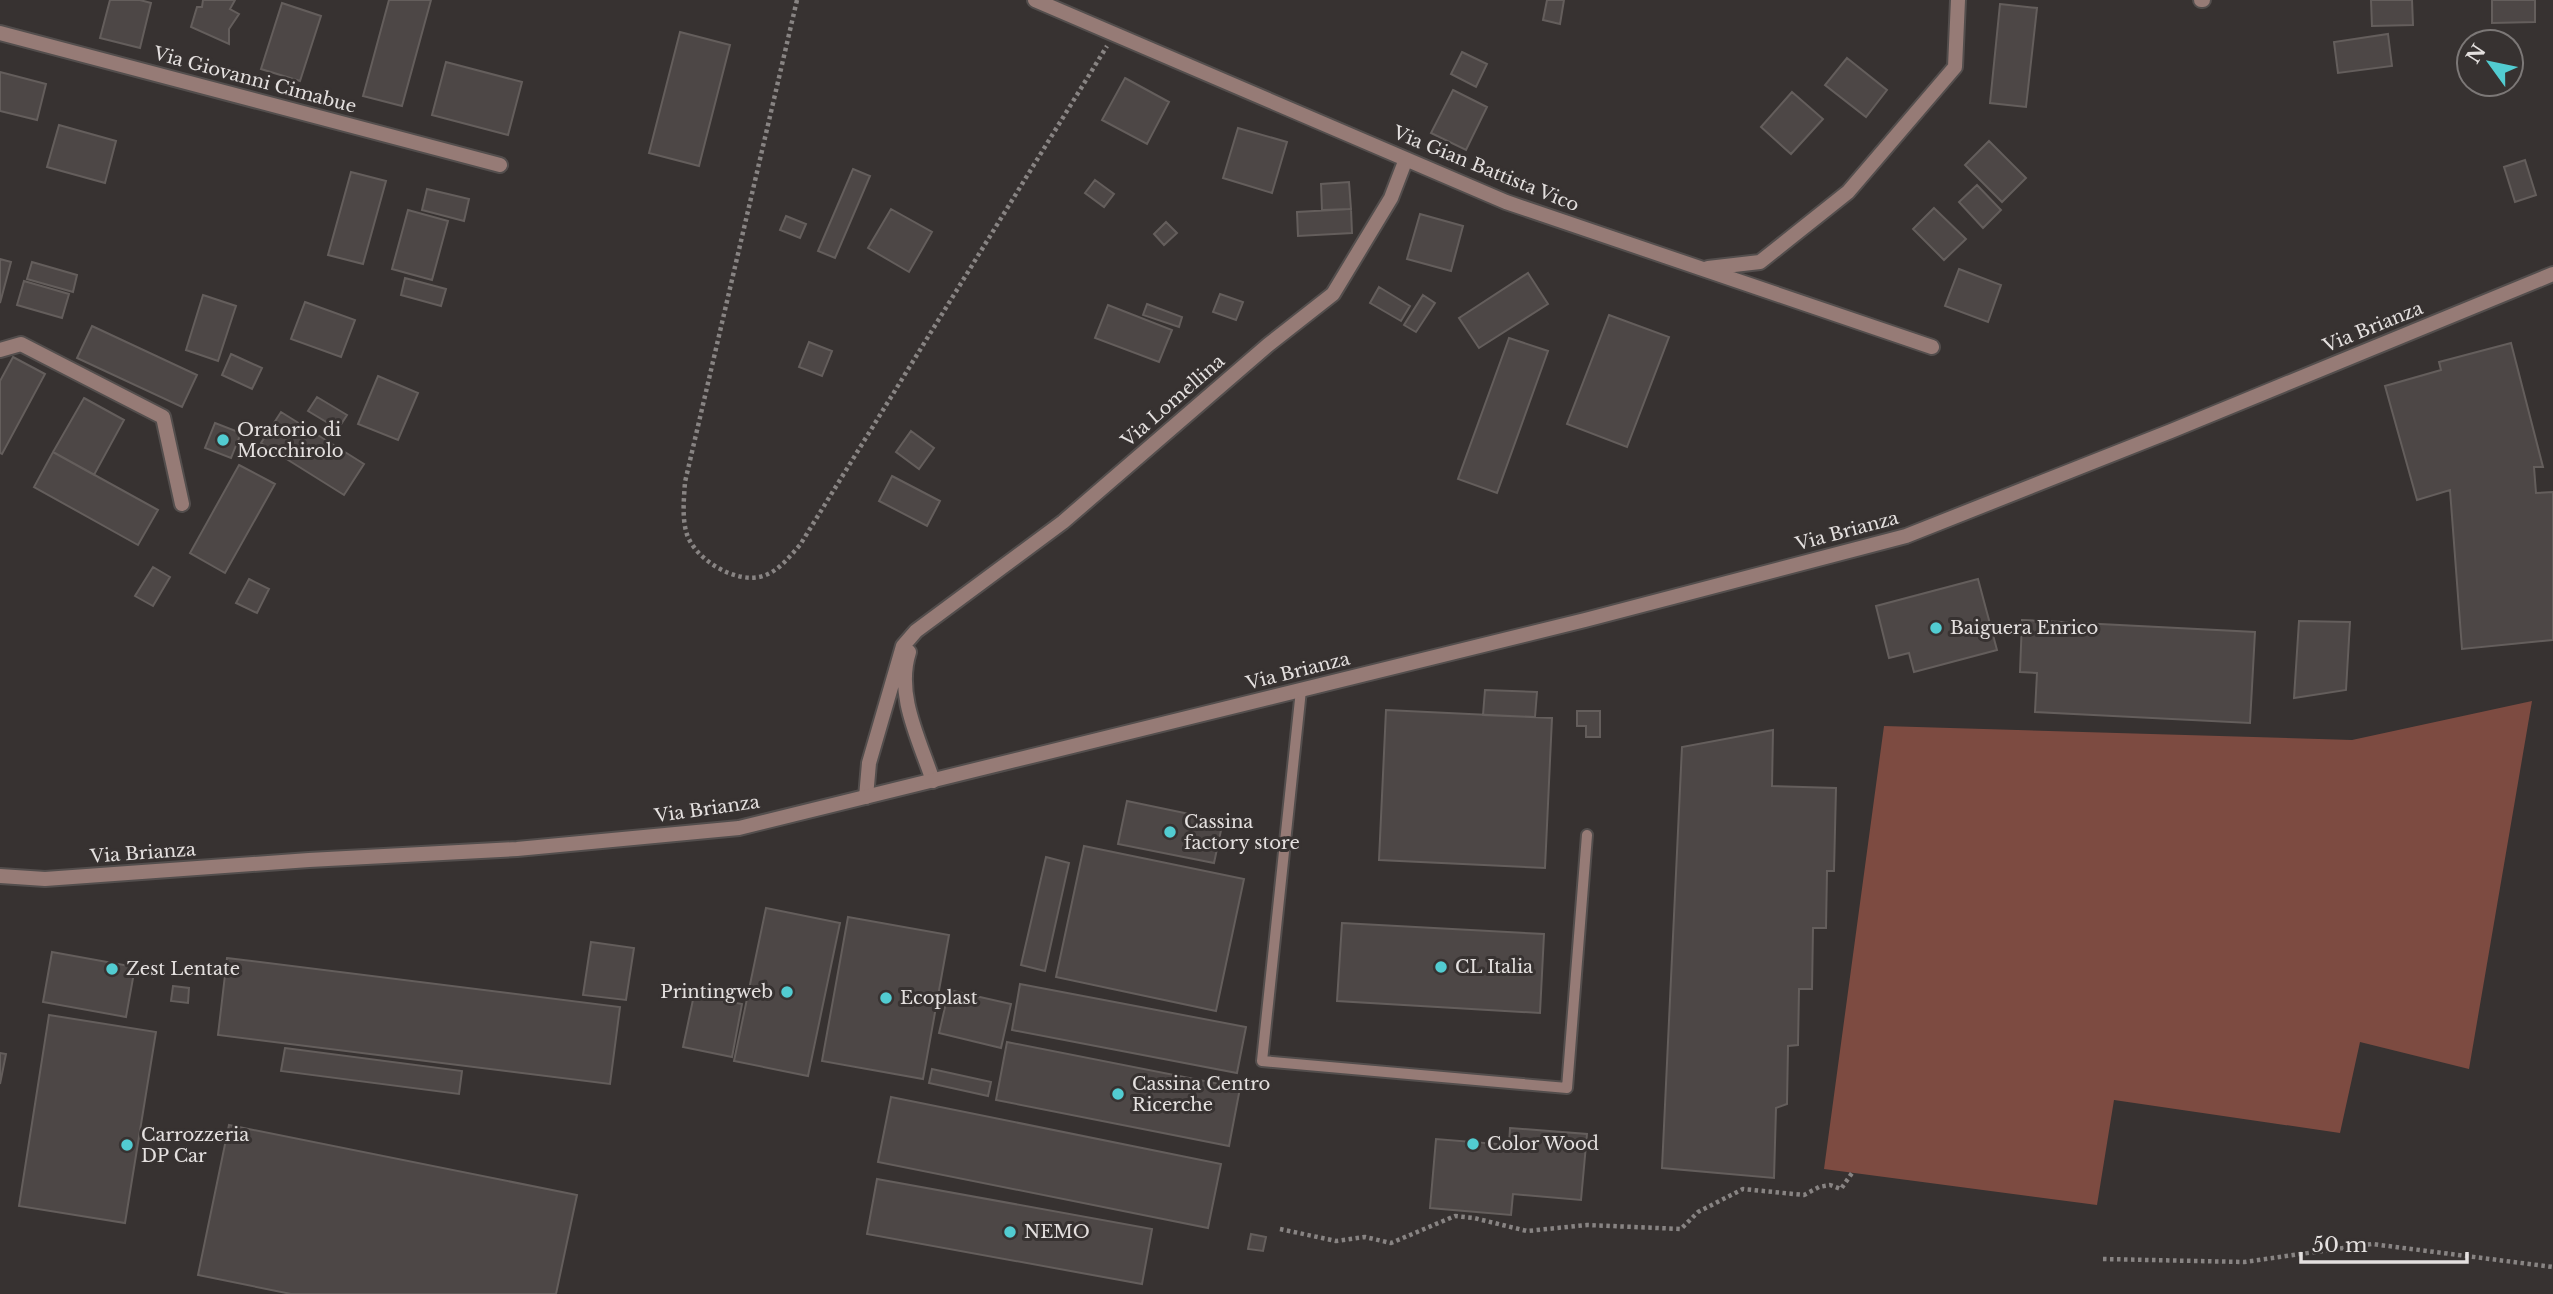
<svg xmlns="http://www.w3.org/2000/svg" width="2553" height="1294" viewBox="0 0 2553 1294" font-family="'Libre Baskerville',serif">
<rect width="100%" height="100%" fill="#373231"/>
<path fill="#7d4b41" d="M2532,701L2469,1069L2360,1042L2340,1133L2114,1100L2097,1205L1824,1169L1884,726L2352,740Z"/>
<path fill="#4d4746" stroke="#645e5c" stroke-width="2" d="M110,0H140L151,3L140,48L100,38Z
M203,0H235L230,9L239,14L229,29V44L191,27L197,7H202Z
M389,0H431L402,106L363,96Z
M1547,0H1564L1560,24L1543,20Z
M2371,0H2412L2413,25L2372,26Z
M2492,0H2535V22L2492,23Z
M282,3L321,16L300,81L261,69Z
M2000,4L2037,8L2026,107L1990,103Z
M680,32L730,45L699,166L649,153Z
M2388,34L2392,66L2338,73L2334,42Z
M1462,52L1487,64L1476,87L1451,74Z
M1847,58L1887,90L1866,117L1825,85Z
M446,62L522,82L508,135L432,115Z
M0,72L46,84L37,120L0,111Z
M1125,78L1169,102L1147,144L1102,120Z
M1453,90L1487,107L1466,150L1431,133Z
M1792,92L1823,119L1791,154L1761,127Z
M59,125L116,141L105,183L47,167Z
M1238,128L1287,142L1272,193L1223,178Z
M1989,141L2026,178L2002,202L1965,165Z
M2525,160L2536,195L2515,202L2504,167Z
M853,169L870,176L835,258L818,251Z
M351,172L386,181L363,264L328,255Z
M1095,180L1114,194L1104,207L1085,193Z
M1349,182L1351,209L1322,210L1321,184Z
M1977,185L2001,210L1983,228L1959,202Z
M427,189L469,199L464,221L422,210Z
M1934,208L1966,239L1944,260L1913,229Z
M891,209L932,232L909,272L868,248Z
M1351,209L1352,233L1298,236L1297,212Z
M408,210L448,221L432,280L392,269Z
M1420,214L1463,226L1451,271L1407,259Z
M786,216L806,224L800,238L780,230Z
M1166,222L1177,233L1164,245L1154,234Z
M0,259L11,262L0,303Z
M32,262L77,275L73,292L27,279Z
M1959,269L2001,285L1988,322L1945,306Z
M1528,273L1548,304L1479,348L1459,318Z
M405,278L446,289L441,306L401,295Z
M24,281L69,294L62,318L17,305Z
M1379,287L1410,306L1401,321L1370,303Z
M1220,294L1243,302L1236,320L1213,312Z
M203,295L236,306L218,361L186,350Z
M1423,295L1435,303L1416,332L1404,325Z
M305,302L355,320L341,357L291,339Z
M1147,304L1182,317L1179,327L1143,315Z
M1108,305L1172,330L1159,362L1095,338Z
M1609,315L1669,337L1627,447L1567,424Z
M92,326L197,375L182,407L77,358Z
M1509,338L1548,351L1497,493L1458,479Z
M809,342L832,351L822,376L799,367Z
M2511,343L2543,467H2534L2536,493L2553,492V640L2462,649L2450,490L2417,500L2385,386L2441,370L2439,362Z
M231,354L262,368L252,389L222,375Z
M13,357L45,374L2,454L0,453V381Z
M378,376L418,393L398,440L358,424Z
M317,397L347,415L338,429L308,411Z
M84,398L124,420L94,475L53,452Z
M281,412L364,464L344,495L261,443Z
M215,423L241,433L231,458L205,448Z
M911,431L934,448L919,469L896,452Z
M53,452L158,510L138,545L34,487Z
M239,465L275,484L225,573L190,553Z
M892,476L940,501L927,526L879,501Z
M153,567L170,577L153,606L135,596Z
M249,579L269,589L257,613L236,603Z
M1978,579L1997,650L1914,672L1909,653L1889,658L1876,606Z
M2022,620L2255,632L2250,723L2035,712L2037,673L2020,672Z
M2299,621L2350,622L2346,690L2294,698Z
M1485,690L1537,692L1535,717L1483,715Z
M1386,710L1552,718L1545,868L1379,860Z
M1577,711H1600V737H1586V726H1577Z
M1773,730L1772,786L1836,788L1834,871H1827L1826,928H1813L1812,989H1799L1798,1045L1788,1046L1787,1104L1776,1108L1774,1178L1662,1168L1682,747Z
M1127,801L1223,821L1214,863L1118,844Z
M1084,846L1244,879L1216,1011L1056,977Z
M1046,857L1069,863L1045,971L1021,965Z
M766,908L840,923L808,1076L734,1061Z
M848,917L949,935L923,1079L822,1061Z
M1342,923L1544,934L1540,1013L1337,1001Z
M591,942L634,948L626,1000L583,995Z
M52,952L135,967L126,1017L43,1002Z
M227,958L620,1007L610,1084L218,1035Z
M1020,984L1246,1027L1237,1073L1012,1030Z
M173,986L189,988L188,1003L171,1001Z
M949,990L1011,1004L1001,1048L939,1033Z
M694,995L742,1004L732,1057L683,1047Z
M49,1015L156,1032L125,1223L19,1206Z
M1007,1042L1240,1088L1229,1146L996,1100Z
M285,1048L462,1071L459,1094L281,1071Z
M0,1053L6,1054L0,1084Z
M932,1069L991,1082L988,1096L929,1083Z
M891,1097L1221,1164L1208,1228L878,1162Z
M229,1125L577,1195L556,1294H291L198,1275Z
M1510,1128L1587,1134L1581,1200L1513,1194L1511,1215L1430,1208L1436,1139L1509,1145Z
M877,1179L1152,1229L1142,1284L867,1234Z
M1251,1234L1266,1237L1263,1251L1248,1249Z"/>
<g fill="none" stroke-linecap="round" stroke-linejoin="round">
<defs>
<path id="service" d="M1301,690L1262,1061L1567,1088L1587,835"/>
<path id="minor" d="M1035,0L1506,202L1932,347
M2201,0H2203
M0,33L500,165
M1708,268L1760,262L1848,192L1955,67L1958,0
M0,350L21,344L163,417L182,504
M909,652C895,695 920,741 933,781
M866,797L869,763L903,646L916,631L1063,522L1268,345L1333,294L1391,198L1406,159"/>
<path id="tertiary" d="M0,876L45,879L309,860L517,849L739,828L1585,620L1906,536L2171,431L2553,274"/>
</defs>
<use href="#service" stroke="#534e4d" stroke-width="14"/>
<use href="#minor" stroke="#534e4d" stroke-width="18"/>
<use href="#tertiary" stroke="#534e4d" stroke-width="18"/>
<path stroke="#888483" stroke-width="4.5" stroke-dasharray="3.5 3.5" stroke-linecap="butt" d="M797,0L685,482C684,498 682,515 686,531C692,558 736,585 763,576C779,571 789,557 800,545L1107,46
M1280,1229L1336,1241L1365,1237L1391,1243L1455,1216L1474,1218L1527,1231L1587,1225L1681,1229L1698,1212L1743,1189L1804,1195L1819,1187L1830,1185L1841,1189L1852,1173
M2103,1259L2244,1262L2372,1244L2553,1267"/>
<use href="#service" stroke="#967b76" stroke-width="10"/>
<use href="#minor" stroke="#967b76" stroke-width="14"/>
<use href="#tertiary" stroke="#967b76" stroke-width="14"/>
</g>
<g fill="#52ccd1" stroke="#373231" stroke-width="2.5">
<circle cx="223" cy="440" r="7"/>
<circle cx="1936" cy="628" r="7"/>
<circle cx="1170" cy="832" r="7"/>
<circle cx="1441" cy="967" r="7"/>
<circle cx="112" cy="969" r="7"/>
<circle cx="787" cy="992" r="7"/>
<circle cx="886" cy="998" r="7"/>
<circle cx="1118" cy="1094" r="7"/>
<circle cx="1473" cy="1144" r="7"/>
<circle cx="127" cy="1145" r="7"/>
<circle cx="1010" cy="1232" r="7"/>
</g>
<g text-anchor="middle" stroke-width="6" stroke-linejoin="round" paint-order="stroke">
<g font-size="18" fill="#e4e0df" stroke="#373231">
<text transform="translate(255 80) rotate(15)" y="6">Via Giovanni Cimabue</text>
<text transform="translate(1486 169) rotate(22)" y="6">Via Gian Battista Vico</text>
<text transform="translate(2373 327) rotate(-22)" y="6">Via Brianza</text>
<text transform="translate(1173 401) rotate(-41)" y="6">Via Lomellina</text>
<text transform="translate(1847 531) rotate(-15)" y="6">Via Brianza</text>
<text transform="translate(1298 671) rotate(-14)" y="6">Via Brianza</text>
<text transform="translate(707 809) rotate(-8)" y="6">Via Brianza</text>
<text transform="translate(143 853) rotate(-4)" y="6">Via Brianza</text>
</g>
<g font-size="18" fill="#e4e0df" stroke="#373231" text-anchor="start">
<text x="237" y="436">Oratorio di<tspan x="237" dy="21">Mocchirolo</tspan></text>
<text x="1950" y="634">Baiguera Enrico</text>
<text x="1184" y="828">Cassina<tspan x="1184" dy="21">factory store</tspan></text>
<text x="1455" y="973">CL Italia</text>
<text x="126" y="975">Zest Lentate</text>
<text x="773" y="998" text-anchor="end">Printingweb</text>
<text x="900" y="1004">Ecoplast</text>
<text x="1132" y="1090">Cassina Centro<tspan x="1132" dy="21">Ricerche</tspan></text>
<text x="141" y="1141">Carrozzeria<tspan x="141" dy="21">DP Car</tspan></text>
<text x="1487" y="1150">Color Wood</text>
<text x="1024" y="1238">NEMO</text>
</g>
</g>
<g transform="translate(2490 63) rotate(303)"><circle r="33" fill="#373231" stroke="#7c7877" stroke-width="2"/>
<path d="M0-5L12 26L0 18L-12 26Z" fill="#52ccd1"/>
<text y="-10" font-size="19" font-weight="bold" text-anchor="middle" fill="#e4e0df">N</text>
</g>
<path d="M2301 1252v10h166v-10" fill="none" stroke="#e4e0df" stroke-width="3.5"/>
<text x="2312" y="1252" font-size="21" fill="#e4e0df" stroke="#373231" stroke-width="5" paint-order="stroke">50 m</text>
</svg>
